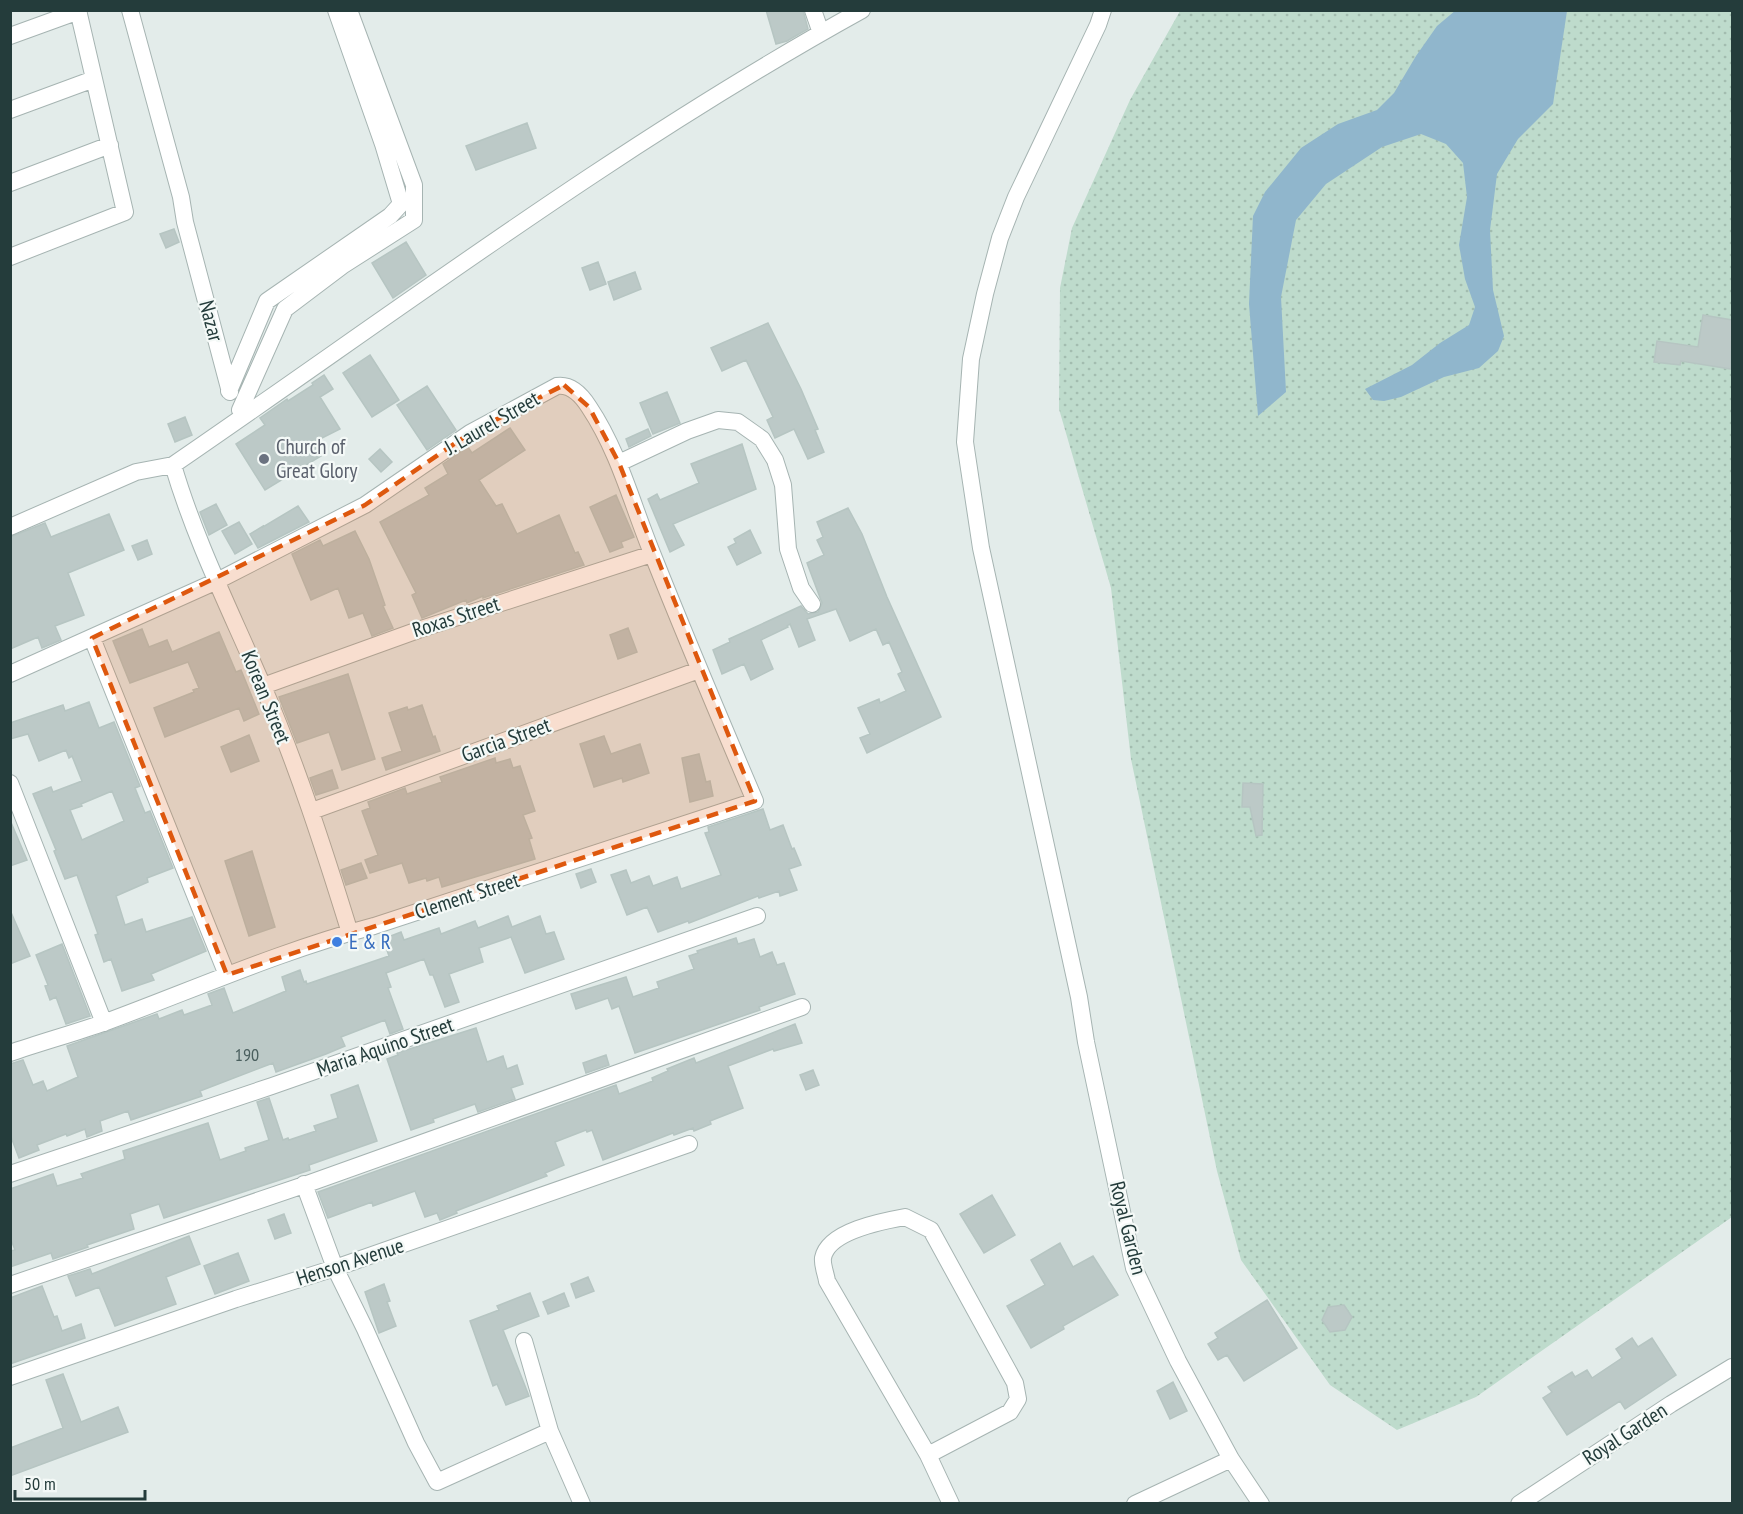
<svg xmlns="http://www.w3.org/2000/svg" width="1743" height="1514" viewBox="0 0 1743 1514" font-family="'PT Sans Narrow',sans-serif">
<defs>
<pattern id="grass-dots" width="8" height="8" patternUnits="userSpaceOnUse" patternTransform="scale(1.5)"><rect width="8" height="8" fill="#bedbcc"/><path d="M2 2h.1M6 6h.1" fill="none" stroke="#a3bdb0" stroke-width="1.8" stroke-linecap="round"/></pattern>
</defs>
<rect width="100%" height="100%" fill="#e3ecea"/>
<path fill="url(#grass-dots)" d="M1180,11H1732V1217L1476,1397L1397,1430L1330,1385L1241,1260L1217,1171L1131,759L1111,588L1059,409L1060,288L1072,228L1130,100Z"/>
<path fill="#90b6cc" d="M1456,10L1567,11L1553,104L1518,139L1497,174L1490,230L1493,290L1504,336L1498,351L1479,368L1444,377L1401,397L1384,401L1373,400L1365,389L1412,365L1440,343L1469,325L1475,307L1465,279L1459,245L1467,197L1463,163L1446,144L1421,134L1382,147L1326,184L1296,220L1281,297L1286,392L1258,416L1249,304L1253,216L1265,192L1301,148L1338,124L1377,110L1394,93L1416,56L1437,26Z"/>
<path fill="#bcc9c7" stroke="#b6c5c2" stroke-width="1.5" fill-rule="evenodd" d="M766,10H803L808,29L787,41L776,44Z
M527,123L536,148L476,170L466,146Z
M174,229L179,242L166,248L160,234Z
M406,242L426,275L393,298L372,263Z
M598,262L606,284L590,290L582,268Z
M635,272L641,289L614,300L608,282Z
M1703,315L1732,320L1731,369L1681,361L1680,365L1654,362L1657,341L1698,347Z
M768,323L801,389L818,429L815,430L824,452L808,459L794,429L775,438L767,420L773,417L746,360L722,371L711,348Z
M370,355L399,400L372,417L343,373Z
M324,375L333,389L320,397L340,429L314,442L321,456L265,490L236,444L265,425L260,418L287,399L288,401L313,385L312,383Z
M427,386L456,430L427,450L397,405Z
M667,392L680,423L653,434L640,403Z
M185,417L192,435L175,442L168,424Z
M510,428L525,450L479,480L496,506L502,504L517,534L559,515L575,553L578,552L584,565L483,598V596L467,603L466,600L422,618L412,595L416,593L380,522L429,495L425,488L448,474L443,464L468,447L472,453Z
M648,429L651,436L629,447L626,439Z
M742,444L756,489L673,524L684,545L670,552L648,499L657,494L660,500L699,483L691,464Z
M380,449L392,462L381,472L369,459Z
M616,495L634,537L621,542L623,547L610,552L590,507Z
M216,504L227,525L209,535L200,512Z
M298,506L309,522L258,548L250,534L263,526V527Z
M848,508L862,534L887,597L941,717L867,753L860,738L870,734L858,708L879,699L880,703L906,691L898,674L902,672L889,642L883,645L876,629L850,641L836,609L807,619L815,640L799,647L790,624L787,626L788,627L761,640L773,669L751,680L744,664L722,674L713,650L730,642L729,639L801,606L808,614L818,612L822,603L807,563L824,555L817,540L823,537L817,522Z
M109,514L124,550L68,573L84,615L55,626L61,640L42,648L38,637L10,649V537L45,523L51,537Z
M239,522L252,544L235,554L222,531Z
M750,530L761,553L737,565L728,547L736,543L734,539Z
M355,531L369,559L385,605L383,606L393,628L372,636L363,613L349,618L338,588L311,600L292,554L320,540L323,546Z
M147,540L152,554L138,560L132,546Z
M628,628L637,652L618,659L610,635Z
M142,629L149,647L167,640L172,652L219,632L236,672L241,670L259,714L244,721L239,708L165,737L154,708L194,692L193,690L199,688L188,662L130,683L113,641Z
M348,674L375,759L342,770L329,732L297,743L279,697Z
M89,702L99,728L114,722L140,786L135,788L145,813L150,811L173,868L147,878L148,882L116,896L125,925L142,919L146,932L192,917L206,951L151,974L154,980L122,991L111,959L104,962L95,935L98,934L77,875L65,879L54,851L56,850L33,794L51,787L53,792L82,781L72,756L69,758L66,750L39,761L28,734L10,739V723L63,705L65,711ZM112,791L124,821L82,840L70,810L82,806L81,804Z
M422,705L433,737L435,736L440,751L386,770L382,758L402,751L389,713L407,707L408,710Z
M249,735L259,761L231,772L221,747Z
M604,736L611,754L640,744L649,773L623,782L622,778L594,787L580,744Z
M699,754L706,782L710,781L713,796L690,802L682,758Z
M495,758L496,763L510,759L513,768L520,766L535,811L523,815L532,838L529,839L535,859L442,887L439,877L427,881L426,878L409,883L402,863L370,873L365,860L378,855L362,811L370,808L368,802L405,788L407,794L442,782L440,777Z
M332,770L338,788L316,795L310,778Z
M1243,783L1263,784L1262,835L1256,836L1250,807H1242Z
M763,809L770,830L783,825L792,849L794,848L801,865L789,869L797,890L780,896L779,891L759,898L758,896L689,923L688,921L658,932L647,907L627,915L611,875L626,870L631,883L649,876L653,886L677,877L681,889L721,875L705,833L709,832L708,827Z
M10,820L27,860L10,866Z
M252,851L275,927L249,936L225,861Z
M361,863L367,878L346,885L341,870Z
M591,869L596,882L581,888L576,874Z
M10,910L30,956L10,964Z
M508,916L512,927L540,916L546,934L554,932L564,959L525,973L511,937L479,948L483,962L449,974L459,1002L445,1007L433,975H430L424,959L386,973L391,987L388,988L403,1029L390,1034L385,1020L341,1037L345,1046L326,1054L276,1072L273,1063L200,1091L202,1096L131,1120L128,1111L100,1121L102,1131L87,1137L85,1129L67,1136L66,1134L37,1145L39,1150L19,1158L10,1134V1064L23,1060L33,1085L43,1081L47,1091L78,1077L67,1046L157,1014L159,1019L182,1010L184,1015L212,1005L208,994L224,988L233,1013L286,991L282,977L300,970L304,982L306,981L307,984L389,956L383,939L401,932L404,940L439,928L441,934L475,921L478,928Z
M736,938L738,944L754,939L760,957L772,952L777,965L784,963L795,994L759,1007L760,1010L635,1053L619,1006L612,1009L608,998L576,1009L571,994L626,977L633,997L659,988L657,982L694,969L689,956L698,953L697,951Z
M62,944L90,1016L66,1024L56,997L50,1000L45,986L48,985L36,955Z
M795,1024L802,1043L774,1051L773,1049L728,1066L743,1108L710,1121L711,1124L694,1131L693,1128L674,1135L673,1133L603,1160L592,1130L587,1132L586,1130L555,1142L564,1165L545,1173L547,1176L456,1211L457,1213L440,1220L437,1213L425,1217L415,1191L373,1206L372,1202L328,1218L318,1192L616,1085L619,1094L653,1081L652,1078L668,1071L667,1069L694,1058L696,1063Z
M476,1028L487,1062L503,1056L507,1069L517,1065L523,1084L511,1088L515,1099L478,1112L475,1104L433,1119L434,1122L411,1130L387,1059L398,1055L397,1053Z
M606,1055L609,1065L586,1073L583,1063Z
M813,1070L819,1085L806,1090L800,1075Z
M358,1085L377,1141L309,1165L310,1170L164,1218L159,1204L130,1214L134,1229L87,1245L88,1247L53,1259L51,1253L10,1267V1251L15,1250L10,1237V1189L53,1174L57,1186L83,1178L81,1174L125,1159L123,1151L208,1123L220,1160L246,1151L245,1148L269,1140L257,1102L269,1098L283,1140L288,1138L289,1140L316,1131L314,1126L338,1118L331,1095Z
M992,1195L1015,1235L984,1253L960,1214Z
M284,1214L291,1233L275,1239L268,1220Z
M189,1236L200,1264L166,1277L176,1304L115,1326L99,1287L76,1296L68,1276L90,1269L92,1274Z
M1060,1243L1073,1267L1093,1256L1118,1295L1063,1326L1064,1329L1031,1348L1007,1306L1045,1285L1031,1260Z
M238,1253L249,1281L215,1294L204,1266Z
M588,1277L594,1291L576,1298L571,1284Z
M384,1284L390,1301L387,1302L396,1326L379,1333L365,1292Z
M42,1286L54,1317L57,1316L62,1331L81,1324L85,1338L10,1364V1298Z
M530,1293L539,1316L503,1330L529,1396L506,1405L497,1384L493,1386L470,1321L499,1310L497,1306Z
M564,1293L569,1306L548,1314L543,1302Z
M1267,1300L1297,1348L1244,1381L1227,1355L1218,1360L1208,1344L1218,1338L1215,1333Z
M1344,1305L1352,1317L1345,1330L1330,1332L1322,1320L1328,1307Z
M1632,1338L1638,1347L1652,1338L1676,1375L1625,1409L1620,1401L1567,1435L1543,1398L1552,1392L1548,1387L1572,1372L1575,1377L1587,1370L1592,1378L1622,1358L1616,1349Z
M63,1374L81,1422L118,1407L128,1432L10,1476V1448L63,1428L46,1380Z
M1173,1382L1187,1411L1170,1419L1157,1391Z"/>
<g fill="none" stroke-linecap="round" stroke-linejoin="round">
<defs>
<path id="minor" d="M130,10L181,197L185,222L230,392
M813,10L821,33
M1103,10L1098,25L1016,197L1000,238L985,294L971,359L965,442L981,548L1079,997L1086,1042L1134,1268L1178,1361L1231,1459L1261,1504
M10,36L79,11
M10,110L94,79
M10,183L110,145
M10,257L125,212L78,10
M229,391L267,301L390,216L401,204L383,144L336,10
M240,410L285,309L342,266L414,220V185L349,10
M619,463L687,431L718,420L738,422L762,439L775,460L783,485L788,549L801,588L812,604
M173,465C195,540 231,612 262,684C297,765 324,849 350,933
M10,527L136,472L173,465C399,310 621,143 862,10
M92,638L227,975
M10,674L217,581L365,505L470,433L557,386C571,384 582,396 589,407C619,452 632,504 652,553C685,636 720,719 755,801L374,926C283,950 195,989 106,1022C75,1033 42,1042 10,1053
M263,686L421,629L652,554
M10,783L104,1023
M312,811L699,670
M10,1174L272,1086L757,916
M304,1184L335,1268L365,1329L416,1443L437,1482L550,1431L524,1341
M10,1285L307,1184L802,1007
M10,1377L236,1299L335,1268L689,1144
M550,1431L582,1504
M928,1455L1010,1412L1018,1399L1015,1383L931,1230L905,1217C883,1221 828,1231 823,1258C822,1265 826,1274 827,1281L928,1455L951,1504
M1135,1504L1231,1459
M1519,1504L1671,1404L1732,1367"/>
</defs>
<use href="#minor" stroke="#a6b4b2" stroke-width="18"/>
<use href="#minor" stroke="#fff" stroke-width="16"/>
</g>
<path fill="#de580e" fill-opacity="0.2" stroke="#de580e" stroke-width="4.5" stroke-dasharray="12 8" stroke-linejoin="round" d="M564,385L589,407L619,463L755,801L227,975L92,638L365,505L470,433Z"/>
<circle fill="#6b7280" stroke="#f4f9f7" stroke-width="2" cx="264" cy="459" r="6"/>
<circle fill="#3f7fe0" stroke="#f4f9f7" stroke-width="2" cx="337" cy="942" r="6"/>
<g text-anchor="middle" stroke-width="4.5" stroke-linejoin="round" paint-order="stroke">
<g font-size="18" fill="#4a5f5e">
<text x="247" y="1061">190</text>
</g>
<g font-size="21" fill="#243c3b" stroke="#f4f9f7">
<text transform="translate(211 321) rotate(75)" y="7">Nazar</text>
<text transform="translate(492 423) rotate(-30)" y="7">J. Laurel Street</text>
<text transform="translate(456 617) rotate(-18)" y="7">Roxas Street</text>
<text transform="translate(266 697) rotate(68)" y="7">Korean Street</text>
<text transform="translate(506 740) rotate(-20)" y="7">Garcia Street</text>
<text transform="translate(467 896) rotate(-18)" y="7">Clement Street</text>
<text transform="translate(385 1047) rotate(-19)" y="7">Maria Aquino Street</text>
<text transform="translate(1128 1228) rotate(76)" y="7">Royal Garden</text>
<text transform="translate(350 1262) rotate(-18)" y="7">Henson Avenue</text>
<text transform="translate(1625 1434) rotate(-33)" y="7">Royal Garden</text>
</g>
<g font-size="21" fill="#5b616d" stroke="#f4f9f7" text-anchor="start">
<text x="276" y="454">Church of<tspan x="276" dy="24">Great Glory</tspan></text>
</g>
<g font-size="21" fill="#366cbe" stroke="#f4f9f7" text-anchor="start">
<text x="349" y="949">E &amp; R</text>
</g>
</g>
<rect width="1743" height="1514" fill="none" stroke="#243c3b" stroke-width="24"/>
<path d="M15 1490v9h130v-9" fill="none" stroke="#243c3b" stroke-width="3"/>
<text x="24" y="1490" font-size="18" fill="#243c3b" stroke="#f4f9f7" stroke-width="4.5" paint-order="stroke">50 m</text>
</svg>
